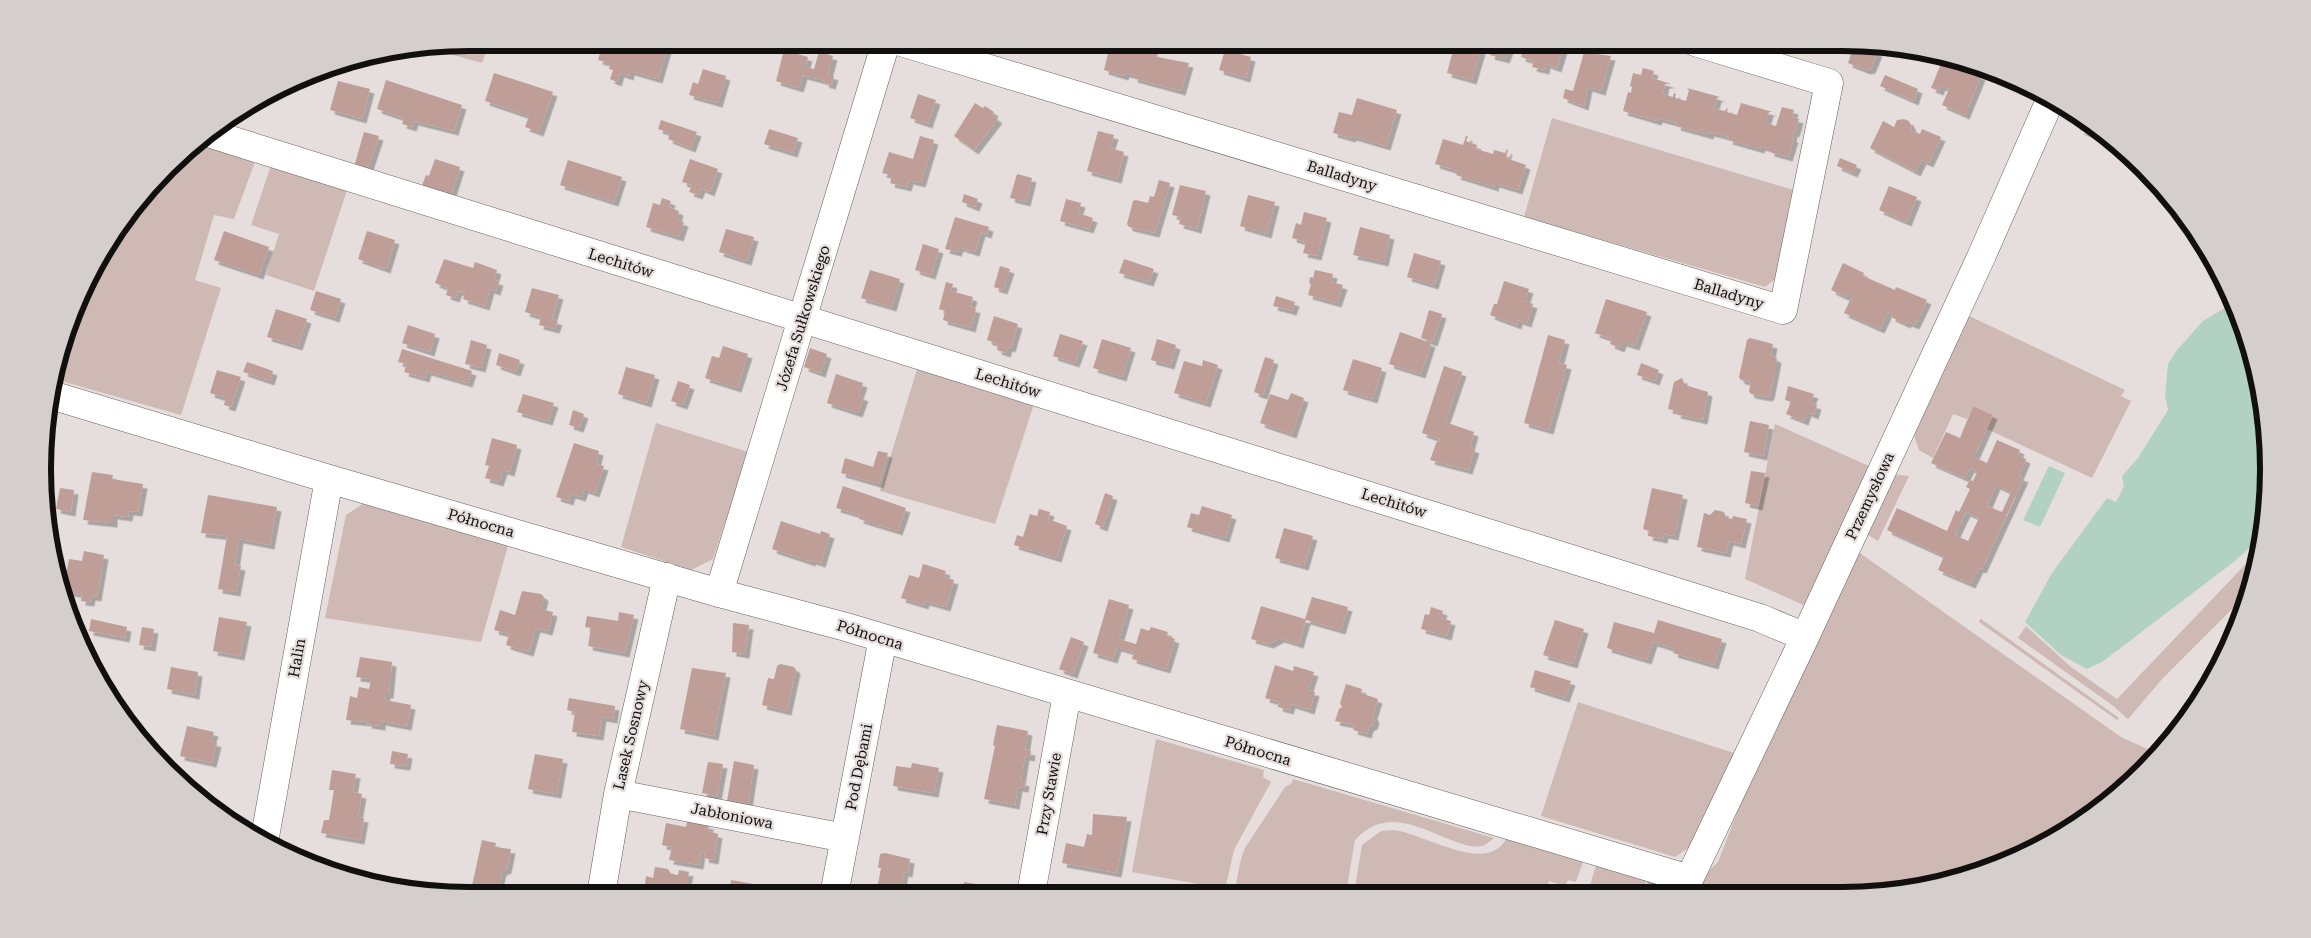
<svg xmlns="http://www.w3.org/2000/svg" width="2311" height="938" viewBox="0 0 2311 938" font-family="'Roboto Serif',serif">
<defs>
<filter id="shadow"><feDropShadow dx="4.5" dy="4.5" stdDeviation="0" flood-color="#0004"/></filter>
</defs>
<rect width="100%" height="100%" fill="#e5dedc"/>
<path fill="#cfb9b4" d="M469,43H489L482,63L432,49Z
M1552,118L1797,191L1782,274L1765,287L1524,217Z
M198,141L256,159L234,219L214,215L195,280L221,288L181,415L54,379L65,332L100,256L188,148Z
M272,162L348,187L314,291L266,275L279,234L251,225Z
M1965,314L2125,390L2121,396L2131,401L2092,478L1987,429L1993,415L1973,406L1967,419L1953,414L1933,458L1919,450L1913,432Z
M918,366L1034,404L995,524L880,491Z
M656,423L748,452L713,559L691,570L621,547Z
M1775,424L1871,467L1808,607L1745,579Z
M1892,474L1909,476L1878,541L1865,533Z
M364,503L509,542L481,642L325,618L346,515Z
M2259,550L2249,592L2163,678L2128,719L2112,705L2018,638L2026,626L2071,667L2117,699Z
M1857,551L2121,737L2147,749L2163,744L2123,790L2030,852L1898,892H1714L1697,882L1718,862L1757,761Z
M1981,618V619L2119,718L2117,720L1979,622Z
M1578,702L1740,755L1693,845L1675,857L1541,816Z
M1156,739L1264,770L1263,777L1271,782L1234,850L1224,894H1208L1209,886L1132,872Z
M1293,779L1494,838C1490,841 1485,846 1481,846C1471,848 1463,844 1454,841C1419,828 1386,806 1355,840L1346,893L1234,894L1241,859L1245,848L1285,787L1292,783Z
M1394,830C1426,834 1491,878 1508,835L1584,859L1576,882L1568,880L1565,886L1549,881L1546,893H1354L1362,845L1381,831Z
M1597,862L1648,873L1645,885L1657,888L1661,877L1667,883L1670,892H1588Z"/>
<path fill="#b1d2c3" d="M2233,303L2254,358L2268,441L2265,524L2262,536L2235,561L2102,662L2087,669L2061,655L2025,622L2052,573L2107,498L2116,502L2124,486L2122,476L2138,458L2168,410L2165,396L2168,364L2177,350L2203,321Z
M2049,466L2065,473L2040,527L2023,520Z"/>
<path fill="#bf9e97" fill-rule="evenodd" filter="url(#shadow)" d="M603,42H639L641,43L640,49L652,52L654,42H669L658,79L630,71L629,76L620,73L617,82L610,79L613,70L609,69L610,63L598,60Z
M1111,42L1130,46V44L1158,54L1157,57L1189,63L1181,91L1133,78L1134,75L1125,73L1124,76L1104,70Z
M1487,42H1512L1505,59L1490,55L1492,48L1486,46Z
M1525,42H1565L1557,68L1546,64L1545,70L1532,67L1534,61L1521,57Z
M1455,43L1481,50L1472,80L1447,73Z
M1854,45L1878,52L1871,69L1866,70L1848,63Z
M1585,49L1597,54L1611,56L1601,91L1588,87L1584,106L1563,98L1565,89L1573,91Z
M784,50L808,57L805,67L814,69L819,52L833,56L828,74L834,76L831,85L824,83L825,81L803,75L799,88L776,81Z
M1225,50L1251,57L1246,78L1219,70Z
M1943,59L1963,63L1961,68L1981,76L1965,115L1942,105L1949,89L1941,86L1939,91L1931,88Z
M1643,68L1654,71L1652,78L1671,84H1665L1663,94L1673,97L1674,93L1676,94L1675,98L1686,101L1689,90L1687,88L1720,97L1717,98L1714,109L1725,111L1728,107L1727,112L1737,115L1741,103L1773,112H1769L1766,123L1776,126L1782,107L1794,110L1792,117L1799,119L1795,133L1793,132L1792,138H1794L1788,157L1770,152V149L1761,146L1760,149L1728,140L1729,137L1710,132L1709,135L1676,126L1677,123L1658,118L1657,121L1623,111L1628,92L1631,93L1632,87L1630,86L1633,73L1641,75Z
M703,69L726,76L718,103L689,95L693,82L698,84Z
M494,73L553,92L539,132L525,127L529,116L485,101Z
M1885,75L1918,89L1914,101L1880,86Z
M386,80L462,105L454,131L414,121L412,127L402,124L404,118L377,109Z
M338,81L370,89L362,119L330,110Z
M918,94L936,100L928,124L910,118Z
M1357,98L1397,110L1386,146L1352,136L1351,138L1333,133L1339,112L1352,115Z
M975,103L983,108L985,106L994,112L992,115L998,119L974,150L954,136Z
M1904,119L1909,121L1912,127L1910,130L1920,134L1922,129L1941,137L1929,163L1922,160L1916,172L1870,148L1883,121L1894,127L1897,120Z
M661,120L697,132L691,148L668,139L670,133L658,129Z
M2084,120L2123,148L2122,149L2080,130Z
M769,129L798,138L793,153L764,144Z
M1098,131L1114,135L1110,148L1124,152L1117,179L1087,171Z
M364,132L379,136L367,172L354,167Z
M920,136L934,140L921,183L909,180L907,187L890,183L892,175L882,173L889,152L913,159Z
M1466,136H1468L1466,141L1477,145L1476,149L1493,154L1494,150L1505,153L1507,149L1508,150L1506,158L1526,165L1518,190L1495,183L1494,187L1456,175L1458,171L1435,164L1443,139L1463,145Z
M2131,157L2139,165V166L2129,161Z
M1840,158L1857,165L1853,173L1837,166Z
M435,159L460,167L451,195L421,188L426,175L429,176Z
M690,159L718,169L710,192L701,188L698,195L689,192L692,185L682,182Z
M568,160L622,177L614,202L560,185Z
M1017,174L1032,178L1026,202L1010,198Z
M1159,180L1170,183L1155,233L1129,227L1127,224L1133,201L1136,200L1148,203L1150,196L1154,197Z
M1180,185L1206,191L1197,229L1179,224L1181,217L1172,215Z
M1889,186L1917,197L1907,222L1879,210Z
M964,194L978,199L975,207L962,202Z
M1248,195L1275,202L1267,234L1240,226Z
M662,198L671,201L669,207L679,211L677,220L684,222L679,237L646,227L653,203L660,205Z
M1066,199L1081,203L1078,213L1093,218L1089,229L1060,221Z
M1304,212L1327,218L1317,256L1303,253L1306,242L1292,238L1296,223L1301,225Z
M955,217L989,227L987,234L981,232L975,252L959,247L957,252L945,249Z
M1360,227L1390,235L1384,262L1353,255Z
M726,229L754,237L747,261L719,252Z
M224,231L269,247L259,275L214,260Z
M367,231L395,240L386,269L358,259Z
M923,244L939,249L931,275L915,270Z
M1414,253L1441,261L1434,285L1407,277Z
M444,259L473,268L475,262L497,270L494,280L499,281L496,291L490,289L485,306L463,299L465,293L458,291L455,298L446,295L448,288L435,283Z
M1124,259L1154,269L1149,282L1119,273Z
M1843,263L1864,273L1863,276L1895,290L1896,287L1927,300L1915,325L1907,322L1906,324L1891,317L1892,314L1888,312L1880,329L1844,313L1852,296L1847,294L1846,297L1831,290Z
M1000,266L1010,269L1003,290L994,287Z
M870,270L900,279L892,307L861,298Z
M1315,270L1333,274L1331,282L1343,285L1337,303L1308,295L1311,284L1309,283L1310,277L1313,278Z
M1504,281L1529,289L1525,301L1533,304L1527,323L1518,320L1517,325L1490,315L1494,304H1497Z
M946,282L953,284L951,291L973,297L970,307L976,309L971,328L943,320L945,311L939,309Z
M532,288L559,295L552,319L558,321L555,329L539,325L541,317L525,312Z
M316,291L341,299L335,318L310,310Z
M1276,296L1295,302L1292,311L1273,306Z
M1606,299L1647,312L1635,346L1622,342L1620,348L1610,344L1612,339L1595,333Z
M276,309L307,319L298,346L267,337Z
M1429,310L1442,314L1433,342L1421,338Z
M994,316L1018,324L1011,348L1008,347L1006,353L997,350L998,344L987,340Z
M408,325L435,334L430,352L402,343Z
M1400,332L1431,343L1421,374L1389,364Z
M1060,334L1083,341L1075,363L1053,356Z
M1548,335L1565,340L1559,363L1567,365L1549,430L1524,423Z
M1750,338L1773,344L1771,355L1777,359L1770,395L1767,397L1751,394L1749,391L1751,382L1741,380L1739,377L1747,340Z
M1102,339L1131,348L1122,377L1093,368Z
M1157,339L1176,345L1170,365L1151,360Z
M471,340L487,345L481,368L465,364Z
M723,346L748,354L737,388L705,378L712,356L719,358Z
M810,348L827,354L821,373L804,367Z
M402,349L472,371L468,383L427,371L425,378L404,372L407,364L398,362Z
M499,353L520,360L516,372L496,365Z
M1265,357L1274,360L1263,395L1254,392Z
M1353,359L1382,368L1373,399L1343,390Z
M1203,360L1218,365L1206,403L1174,393L1184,361L1202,366Z
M247,362L273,371L270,381L243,372Z
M1641,363L1659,370L1655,381L1637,375Z
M1444,366L1462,372L1445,422L1474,432L1470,447L1475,449L1468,470L1430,460L1437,441L1439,442L1440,439L1422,433Z
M626,367L655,375L647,403L618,394Z
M217,370L241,377L231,407L224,405L226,398L210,393Z
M836,374L863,383L859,395L864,397L858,413L827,403Z
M1682,378L1685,385L1708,392L1703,420L1676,414L1677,411L1668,409L1674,382Z
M678,381L690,385L683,405L671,401Z
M1788,386L1814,394L1810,403L1817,405L1814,415L1807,412L1804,421L1786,414L1791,402L1785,400Z
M1291,393L1304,398L1292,434L1260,423L1270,394L1288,400Z
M523,394L554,403L548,421L517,412Z
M1973,406L1993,415L1974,457L1987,463L1997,440L2020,450L2018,455L2026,459L2019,476L2024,478L1982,569L1979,568L1971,584L1938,570L1944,556L1887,530L1897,508L1947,531L1956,510L1959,512L1970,489L1966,487L1970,480L1973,481L1977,472L1970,468L1965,478L1931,463L1946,432L1960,438ZM1996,485L2011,492L2002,512L1987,506ZM1966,512L1979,518L1968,541L1955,535Z
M573,410L584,414L579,428L569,425Z
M1750,421L1769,425L1763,456L1744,452Z
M492,438L517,445L510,472L503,470L499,482L485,478L489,466L485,465Z
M574,443L599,451L596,464L604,466L595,493L584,489L581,497L571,494L569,501L556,497Z
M878,451L888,453L879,484L841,473L845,458L873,467Z
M1751,471L1765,473L1758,506L1745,503Z
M92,472L113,475L112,479L143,484L138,512L129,511L128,517L113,515V523L83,520Z
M843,486L906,508L898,531L859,519L860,515L836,508Z
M60,488L74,490L71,512L56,509Z
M1652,488L1683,495L1674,536L1664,534L1663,539L1648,536L1649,531L1643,529Z
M1105,493L1113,496L1103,527L1095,524Z
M208,495L277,507L270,545L239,539L235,565L241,566L236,592L218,589L227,536L201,533Z
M1202,506L1232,515L1225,538L1187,527L1191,513L1199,515Z
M1039,509L1050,512L1048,519L1067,526L1057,558L1014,545L1017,535L1023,537L1030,514L1037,516Z
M1715,510L1724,512L1726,518L1732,519L1733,516L1747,519L1741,544L1729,541L1726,553L1697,547L1704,513L1710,515Z
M781,521L820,534L821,531L830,534L821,563L811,560V562L772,549Z
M1284,528L1313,536L1304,566L1275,558Z
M84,551L104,555L97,597L91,596L90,602L81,601L82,594L63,591L69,559L82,561Z
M923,564L946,571L944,577L954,580L946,607L925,601L924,605L901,598L909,575L919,578Z
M522,591L541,594L544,597L541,609L553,612L548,631L536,628L529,652L506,645L509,634L494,630L500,610L515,615Z
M1312,597L1348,607L1341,630L1306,620L1299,644L1280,638L1269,644L1251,639L1261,606L1305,619Z
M1109,599L1129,605L1119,639L1136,644L1141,628L1149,631L1151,627L1168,632L1167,636L1175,639L1166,669L1132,659L1134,652L1117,647L1113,659L1093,653Z
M1431,607L1443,611L1441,618L1451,621L1447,636L1421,629L1425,614L1429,615Z
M619,612L634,615L625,653L588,646L591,628L585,627L587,616L618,621Z
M219,617L247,622L240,656L213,651Z
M91,619L127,627L125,638L89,631Z
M1555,620L1584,629L1573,664L1543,655Z
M1658,620L1722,639L1714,665L1673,653L1675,649L1653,642L1647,660L1607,648L1614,622L1654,633Z
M733,623L749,625L745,654L732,652Z
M142,627L154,629L151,647L139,645Z
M1071,637L1084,642L1073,674L1059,669Z
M360,657L392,662L389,694H386L385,700L411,705L407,726L381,721V726L367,724L368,722L346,720L350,696L357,698L359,687L369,689L371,679L356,677Z
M780,664L794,667L796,670L787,711L762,705L768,678L774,679L777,666Z
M1275,665L1293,671L1294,666L1314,672L1308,690L1315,692L1310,710L1291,704L1289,710L1278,707L1279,702L1265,698Z
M171,667L198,672L195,695L167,689Z
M692,668L726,673L714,736L680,729Z
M1535,670L1571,681L1565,698L1530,687Z
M1346,684L1362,689L1361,693L1378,699L1373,715L1375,719L1373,725L1369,727L1367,734L1353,730L1355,725L1335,721L1339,709L1342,707L1340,703Z
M569,698L615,706L613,719L602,717L599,736L572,732L575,712L567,710Z
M997,725L1028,731L1025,750L1031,751L1030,757L1025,756L1021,781L1025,782L1024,788L1018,787L1015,805L984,799L995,746L993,745Z
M187,726L214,732L211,741L217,743L212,763L180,756Z
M392,751L408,754L406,766L390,764Z
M535,754L563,759L557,794L528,789Z
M734,761L754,765L748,804L735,802L734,808L726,807Z
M708,762L723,764L717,796L702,793Z
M912,763L939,768L934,793L893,786L896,766L911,768Z
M332,770L356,774L353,792L362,794L358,817L364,818L360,840L321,833L324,820H329L334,790H329Z
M1093,814L1127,817L1117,873L1062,863L1066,843L1084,847L1087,834L1092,835Z
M687,821L709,825L708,831L718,834L714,860L704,858L705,853L701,852L699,865L669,860L672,847L662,845L666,823L686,827Z
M482,840L496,843L495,847L511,849L507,869L502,871L499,884L519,888L518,895H470Z
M885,853L910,859L908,873L904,872L900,894H873L874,888L877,889L881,868H878L880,854Z
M655,867L668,869L671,874L678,875L679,870L689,872L684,895H650L651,893L644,892L646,876L653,878Z
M1649,879L1658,882L1656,887L1647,884Z
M731,880L766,886L764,895H722L723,891L729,892Z
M964,882L995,887L994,894H962Z"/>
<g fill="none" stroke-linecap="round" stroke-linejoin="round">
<defs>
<path id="minor" d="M901,42L1783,310L1829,83L1695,42
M208,133L1760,618L1805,637
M51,395L329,479L719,593L846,627L1689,879
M719,593L886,42
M618,794L845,838
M265,837L329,479
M1683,892L1805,637L1982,255L2051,98
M1031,894L1067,694
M601,895L618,794L667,577
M834,895L883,638"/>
</defs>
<use href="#minor" stroke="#655f5d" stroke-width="29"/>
<use href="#minor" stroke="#fff" stroke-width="28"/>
</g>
<g text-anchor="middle" stroke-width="4.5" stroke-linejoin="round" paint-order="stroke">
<g font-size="15" fill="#12100f" stroke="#e5dedc">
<text transform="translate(1342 176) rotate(17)" y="5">Balladyny</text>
<text transform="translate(621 263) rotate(17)" y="5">Lechitów</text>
<text transform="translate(1729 294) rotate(17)" y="5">Balladyny</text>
<text transform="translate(803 318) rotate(-73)" y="5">Józefa Sułkowskiego</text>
<text transform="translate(1008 383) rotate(17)" y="5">Lechitów</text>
<text transform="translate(1870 496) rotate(-65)" y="5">Przemysłowa</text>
<text transform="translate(1394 503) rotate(17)" y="5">Lechitów</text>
<text transform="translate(481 523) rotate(16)" y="5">Północna</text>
<text transform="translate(870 635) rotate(17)" y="5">Północna</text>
<text transform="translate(297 658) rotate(-80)" y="5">Halin</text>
<text transform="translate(631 735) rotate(-77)" y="5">Lasek Sosnowy</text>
<text transform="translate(1258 751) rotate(17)" y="5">Północna</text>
<text transform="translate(859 767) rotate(-79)" y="5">Pod Dębami</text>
<text transform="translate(1049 794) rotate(-80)" y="5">Przy Stawie</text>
<text transform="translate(732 816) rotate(11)" y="5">Jabłoniowa</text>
</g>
</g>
<path d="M0 0H2311V938H0ZM469 51H1842A418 418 0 0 1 2260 469V469A418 418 0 0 1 1842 887H469A418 418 0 0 1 51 469V469A418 418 0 0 1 469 51Z" fill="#d4cecc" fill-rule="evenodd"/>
<path fill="none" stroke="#12100f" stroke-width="6" d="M469 51H1842A418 418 0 0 1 2260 469V469A418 418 0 0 1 1842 887H469A418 418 0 0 1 51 469V469A418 418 0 0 1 469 51Z"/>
</svg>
